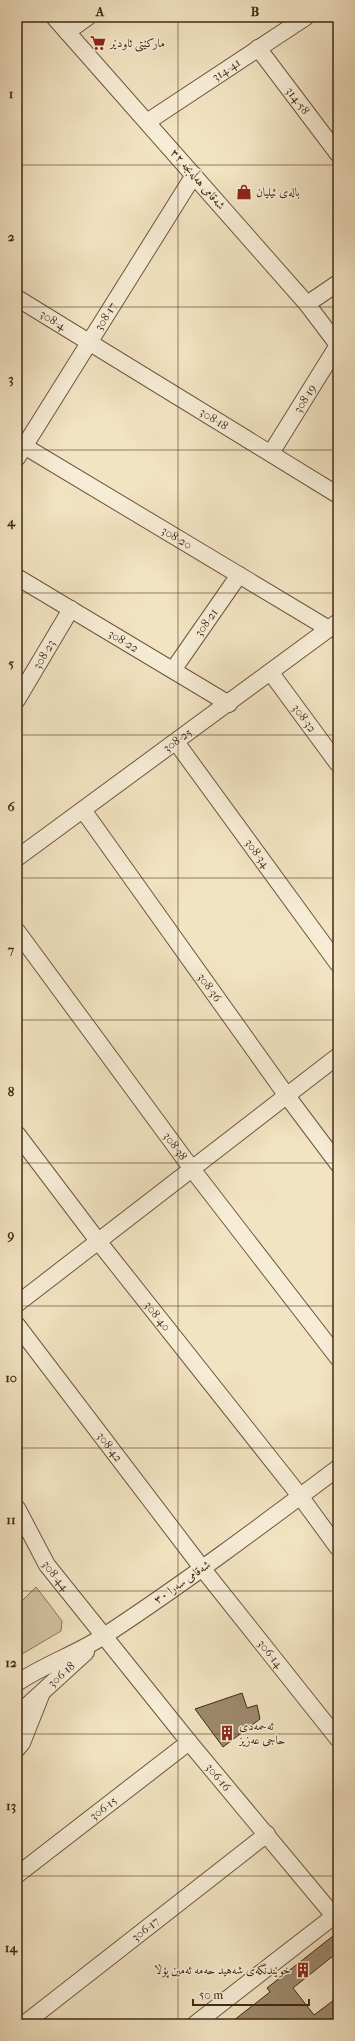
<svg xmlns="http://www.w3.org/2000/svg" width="355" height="2041" viewBox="0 0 355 2041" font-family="'IM FELL French Canon',Amiri,serif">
<rect width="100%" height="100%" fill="#f2e3c2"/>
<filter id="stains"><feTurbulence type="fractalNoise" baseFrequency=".005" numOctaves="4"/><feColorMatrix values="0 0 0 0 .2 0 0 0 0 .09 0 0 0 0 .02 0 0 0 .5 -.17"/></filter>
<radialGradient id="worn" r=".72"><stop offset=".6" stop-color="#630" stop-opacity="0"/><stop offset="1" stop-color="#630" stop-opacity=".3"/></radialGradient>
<path fill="#d4c3a4" stroke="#8b765b" d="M36,1587L62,1621L61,1631L17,1657V1606Z"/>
<path fill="#9e896e" stroke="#422812" d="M242,1693L247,1708L257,1705L260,1719L223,1747L195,1709Z
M338,1932V1952L293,1988L314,2015L338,1997V2019L332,2024H229L270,1992L267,1988Z"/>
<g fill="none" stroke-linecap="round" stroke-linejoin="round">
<defs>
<g id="minor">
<path d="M54,17L307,304L338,345"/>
<path d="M67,32L88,17"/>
<path id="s1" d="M258,48L338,154"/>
<path id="s2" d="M147,122L306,17"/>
<path id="s3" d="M17,298L338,495"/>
<path d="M307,304L338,283"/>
<path id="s4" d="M24,446L329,629"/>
<path id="s5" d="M271,453L338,345"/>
<path id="s6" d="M17,458L194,175"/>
<path id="s7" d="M17,577L229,704"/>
<path id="s8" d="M173,670L239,575"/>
<path id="s9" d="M271,673L338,764"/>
<path id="s10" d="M17,700L71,609"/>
<path id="s11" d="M176,742L338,964"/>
<path id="s12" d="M83,810L287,1096L338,1164"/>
<path id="s13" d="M17,858L338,622"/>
<path id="s14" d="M17,931L192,1169L338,1358"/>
<path id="s15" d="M17,1134L98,1241L300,1496L338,1548"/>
<path d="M17,1304L338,1056"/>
<path id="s16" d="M17,1325L202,1568L338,1739"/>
<path id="s17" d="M17,1508L47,1565L189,1742L334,1916"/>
<path d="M17,1683C45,1664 79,1653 107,1634C186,1582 262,1525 338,1468"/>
<path id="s18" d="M17,1715L86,1652"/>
<path d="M17,1749L22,1743L41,1695"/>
<path id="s19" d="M17,1875L189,1742"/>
<path id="s20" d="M24,2024L267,1834"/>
<path d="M195,2024L338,1913"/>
</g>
</defs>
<use href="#minor" stroke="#6e573e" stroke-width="18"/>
<use href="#minor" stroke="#f7edd7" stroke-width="16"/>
</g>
<path fill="none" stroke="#422812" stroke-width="1" stroke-opacity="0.55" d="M178,17V2024M17,165H338M17,307H338M17,450H338M17,593H338M17,735H338M17,878H338M17,1020H338M17,1163H338M17,1306H338M17,1448H338M17,1591H338M17,1734H338M17,1876H338"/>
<defs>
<symbol id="supermarket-bare" viewBox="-9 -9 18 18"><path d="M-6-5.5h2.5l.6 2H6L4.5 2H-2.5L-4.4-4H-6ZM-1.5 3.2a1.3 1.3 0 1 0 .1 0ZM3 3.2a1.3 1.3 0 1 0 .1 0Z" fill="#8f2418" stroke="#f7edd7" stroke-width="2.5" paint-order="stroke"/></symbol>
<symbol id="shop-bare" viewBox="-9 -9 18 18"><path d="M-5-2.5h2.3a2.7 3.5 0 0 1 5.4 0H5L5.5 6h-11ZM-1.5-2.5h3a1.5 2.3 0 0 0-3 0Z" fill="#8f2418" stroke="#f7edd7" stroke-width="2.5" paint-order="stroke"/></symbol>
<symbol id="building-bare" viewBox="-9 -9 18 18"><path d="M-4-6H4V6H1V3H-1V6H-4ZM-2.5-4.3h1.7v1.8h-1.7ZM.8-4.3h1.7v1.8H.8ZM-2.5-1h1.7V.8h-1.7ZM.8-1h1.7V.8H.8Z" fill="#8f2418" stroke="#f7edd7" stroke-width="2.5" paint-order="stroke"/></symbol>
</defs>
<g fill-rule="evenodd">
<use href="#supermarket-bare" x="87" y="32" width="22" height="22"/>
<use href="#shop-bare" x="233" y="181" width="22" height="22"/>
<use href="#building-bare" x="216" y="1722" width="22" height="22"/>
<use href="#building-bare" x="292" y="1959" width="22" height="22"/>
</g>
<g text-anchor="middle" stroke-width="3" stroke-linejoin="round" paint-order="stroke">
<g font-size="12" fill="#422812" stroke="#f7edd7" text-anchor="start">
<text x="110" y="47">مارکێتی ئاودێر</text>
<text x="256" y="196">بالەی ئیلیان</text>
<text x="239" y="1730">ئەحمەدی<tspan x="239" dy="14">حاجی عەزیز</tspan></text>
<text x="291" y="1974" text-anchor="end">خوێندنگەی شەهید حەمە ئەمین پۆڵا</text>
</g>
<g font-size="12" fill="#422812" stroke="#f7edd7">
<text dy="4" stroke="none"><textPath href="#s2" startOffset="95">314-41</textPath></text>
<text dy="4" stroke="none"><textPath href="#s1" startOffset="66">314-58</textPath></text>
<text transform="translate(198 179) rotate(49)" y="4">شەقامی هەڵەبجە ٣٢</text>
<text dy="4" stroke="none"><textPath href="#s6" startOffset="167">308-17</textPath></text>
<text dy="4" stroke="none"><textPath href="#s3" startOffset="42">308-4</textPath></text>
<text dy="4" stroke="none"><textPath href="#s5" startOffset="64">308-19</textPath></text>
<text dy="4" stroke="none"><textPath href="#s3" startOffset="231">308-18</textPath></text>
<text dy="4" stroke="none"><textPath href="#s4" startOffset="178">308-20</textPath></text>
<text dy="4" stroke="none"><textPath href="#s8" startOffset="58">308-21</textPath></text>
<text dy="4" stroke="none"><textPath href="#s7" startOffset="124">308-22</textPath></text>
<text dy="4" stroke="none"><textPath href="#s10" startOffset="53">308-23</textPath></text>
<text dy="4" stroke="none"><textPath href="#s9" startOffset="56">308-32</textPath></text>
<text dy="4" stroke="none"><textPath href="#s13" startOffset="199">308-25</textPath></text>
<text dy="4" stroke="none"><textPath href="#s11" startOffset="138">308-34</textPath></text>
<text dy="4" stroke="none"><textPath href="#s12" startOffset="218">308-36</textPath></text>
<text dy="4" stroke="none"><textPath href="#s14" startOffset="267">308-38</textPath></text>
<text dy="4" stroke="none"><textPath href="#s15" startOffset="230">308-40</textPath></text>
<text dy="4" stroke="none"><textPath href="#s16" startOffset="153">308-42</textPath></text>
<text dy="4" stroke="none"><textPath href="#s17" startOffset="78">308-44</textPath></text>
<text transform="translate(182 1582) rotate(-35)" y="4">شەقامی سەرا ٣٠</text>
<text dy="4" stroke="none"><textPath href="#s16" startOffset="415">306-14</textPath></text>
<text dy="4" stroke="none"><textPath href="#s18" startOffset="60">306-18</textPath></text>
<text dy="4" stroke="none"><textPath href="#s17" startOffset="337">306-16</textPath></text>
<text dy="4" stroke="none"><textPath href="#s19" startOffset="109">306-15</textPath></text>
<text dy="4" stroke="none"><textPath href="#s20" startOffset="154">306-17</textPath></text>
</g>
</g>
<rect width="355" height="2041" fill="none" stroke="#f2e3c2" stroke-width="44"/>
<path d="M193 1999v6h116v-6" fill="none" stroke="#422812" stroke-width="2"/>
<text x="199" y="1999" font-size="12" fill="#422812" stroke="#f7edd7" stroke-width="3" paint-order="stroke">50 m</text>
<rect x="22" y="22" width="311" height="1997" fill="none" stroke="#422812" stroke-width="1.5"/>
<g font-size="13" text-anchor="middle" font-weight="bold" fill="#422812">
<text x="100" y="16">A</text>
<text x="255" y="16">B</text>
<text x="11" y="98">1</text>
<text x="11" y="241">2</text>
<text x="11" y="383">3</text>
<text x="11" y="526">4</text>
<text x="11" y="668">5</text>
<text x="11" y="811">6</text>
<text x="11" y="954">7</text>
<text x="11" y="1096">8</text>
<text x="11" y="1239">9</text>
<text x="11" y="1382">10</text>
<text x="11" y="1524">11</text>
<text x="11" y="1667">12</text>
<text x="11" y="1810">13</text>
<text x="11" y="1952">14</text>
</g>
<rect width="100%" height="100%" filter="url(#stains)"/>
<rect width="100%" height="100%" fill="url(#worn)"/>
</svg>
